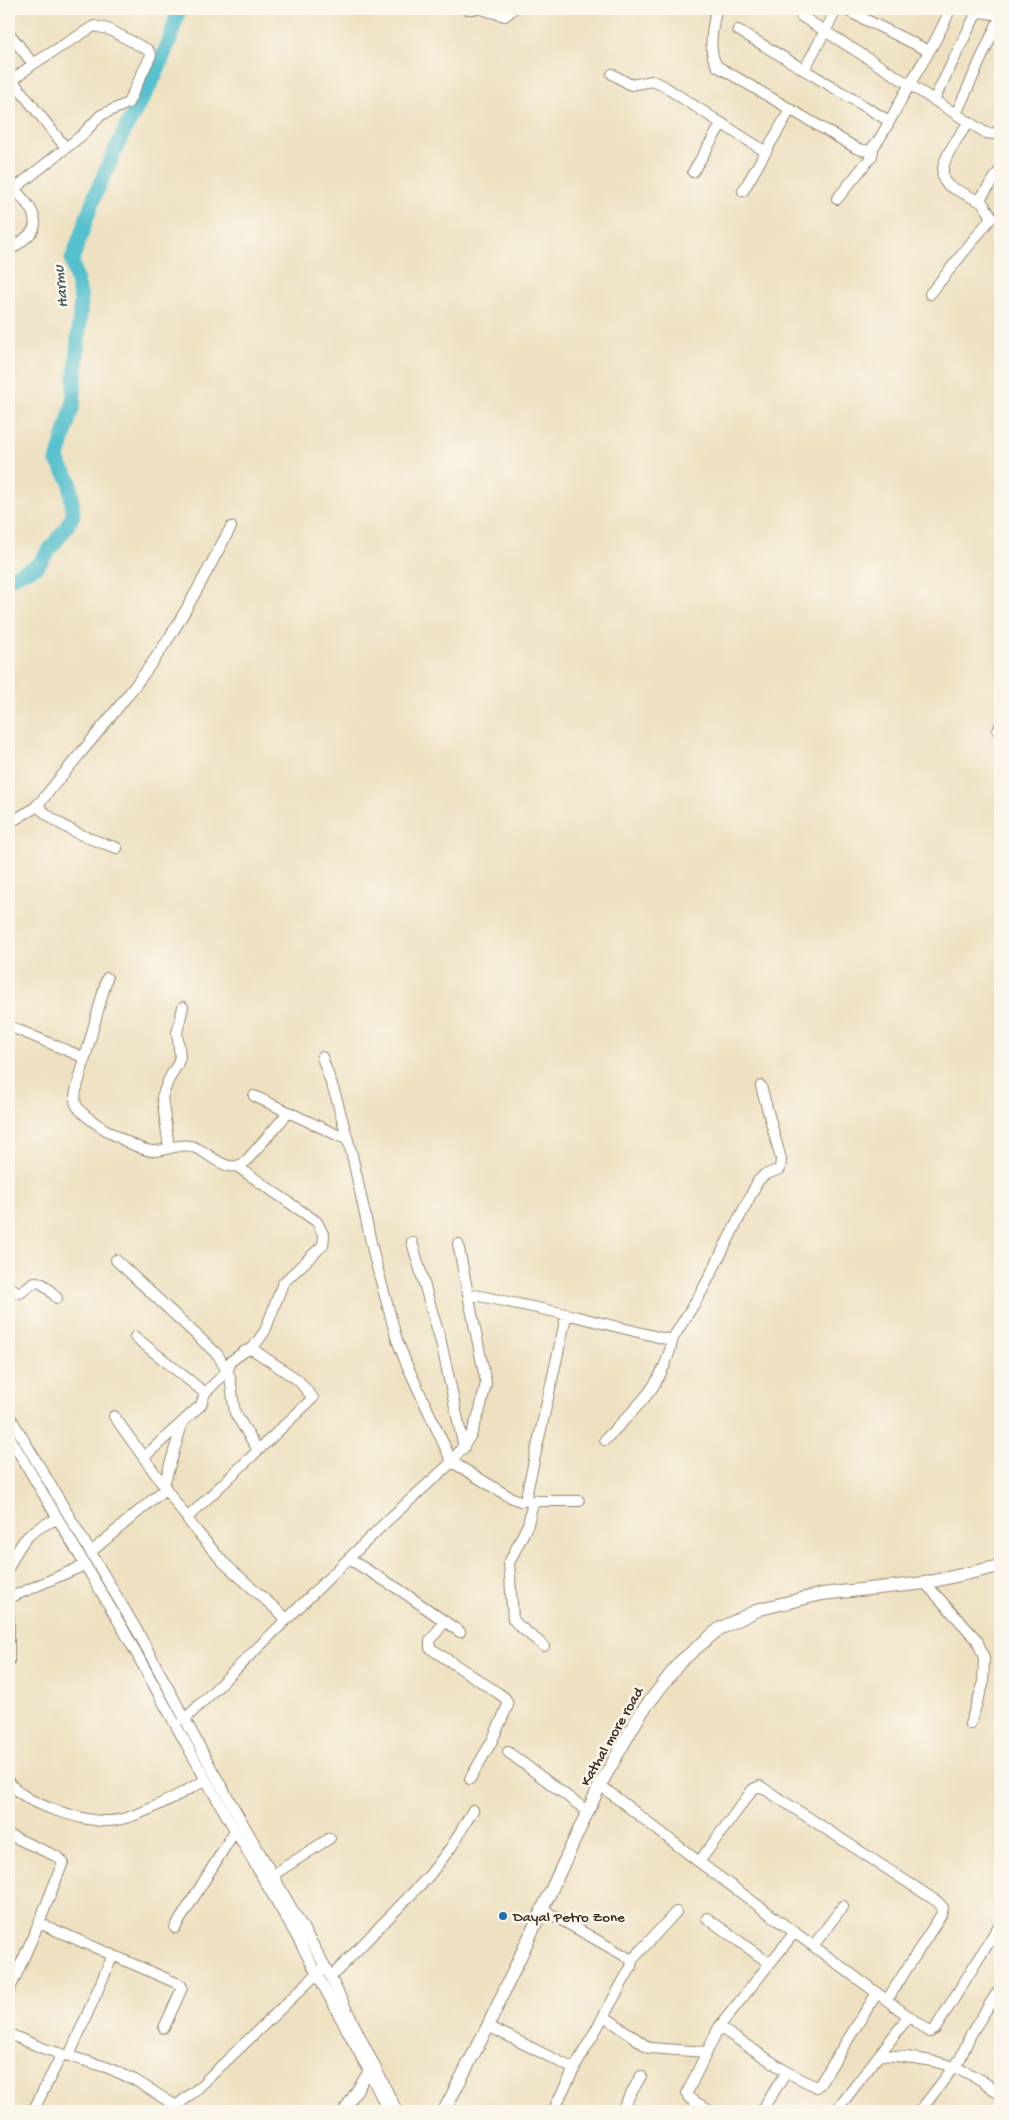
<svg xmlns="http://www.w3.org/2000/svg" width="1009" height="2120" viewBox="0 0 1009 2120" font-family="'Gochi Hand',sans-serif">
<rect width="100%" height="100%" fill="#fbf7ec"/>
<filter id="ink" filterUnits="userSpaceOnUse"><feTurbulence type="fractalNoise" baseFrequency=".02" numOctaves="2"/><feDisplacementMap in="SourceGraphic" scale="10" xChannelSelector="R" yChannelSelector="G"/><feConvolveMatrix kernelMatrix="1 2 1 2 8 2 1 2 1" color-interpolation-filters="sRGB"/></filter>
<filter id="wash" filterUnits="userSpaceOnUse"><feTurbulence type="fractalNoise" baseFrequency=".0096" numOctaves="4" result="noise"/><feDisplacementMap in="SourceGraphic" scale="20" xChannelSelector="R" yChannelSelector="G"/><feGaussianBlur stdDeviation="1.12" result="paint"/><feColorMatrix in="noise" values="0 0 0 0 0 0 0 0 0 0 0 0 0 0 0 0 0 1.4 0 .05"/><feComposite in="paint" operator="in"/></filter>
<g filter="url(#wash)">
<rect width="100%" height="100%" fill="#eee1c1"/>
<g fill="none" stroke-linecap="round" stroke-linejoin="round">
<path stroke="#54c0ce" stroke-width="15" d="M9,578L37,566L66,528L73,515L70,481L57,461L73,405L77,353L81,299L72,260L95,195L124,131L154,78L169,42L179,9"/>
</g>
</g>
<g filter="url(#ink)">
<g fill="none" stroke-linecap="round" stroke-linejoin="round">
<defs>
<path id="minor" d="M9,9H10
M467,9H481L505,16L513,9
M716,9C713,27 707,50 717,66L856,148C861,150 866,152 871,149C880,143 898,104 905,93C920,65 939,39 950,9
M844,9L929,51
M801,16L986,133L994,134L1000,129
M738,30L889,121
M9,33L33,64
M804,70L837,9
M612,74L631,85L652,81L662,85L766,152
M12,80L66,148
M9,83L33,64L94,26L108,29L148,50L151,55L128,103L101,115L81,136L14,189
M934,100L976,14L980,12L1000,15
M956,114L1000,17
M969,122C959,136 930,172 949,186L981,202
M693,172L722,123
M743,191L790,110
M837,199L872,156L874,145
M9,251C16,246 24,240 30,234C45,219 21,195 9,185
M930,294L992,217L980,199L1000,170
M998,731L1000,726
M37,806C63,829 83,837 117,848
M9,823L33,809L42,800C84,748 130,697 167,641C191,604 210,565 231,527
M107,978L76,1091C75,1096 74,1101 77,1106C85,1120 135,1149 152,1151C165,1152 177,1143 190,1146C210,1150 227,1179 247,1160L289,1112
M9,1026L85,1058
M322,1057L336,1097L352,1155L374,1256L397,1340L406,1363L452,1462L508,1496L520,1501H579
M254,1096L348,1140
M169,1148L162,1097L168,1081L178,1063L180,1056L177,1033L183,1007
M412,1242L441,1342L464,1448
M116,1260L218,1355L230,1377L235,1413L258,1450
M9,1287L20,1293C24,1291 26,1288 30,1285C40,1276 50,1291 57,1298
M470,1294L570,1315
M135,1337L205,1393L201,1405L144,1457
M205,1393L228,1370L231,1361L245,1351L252,1349L265,1331L283,1283L323,1245L324,1236L317,1222L238,1167
M9,1415L138,1632L215,1775L325,1966L397,2111
M114,1416L194,1528L223,1562L287,1619
M9,1436L123,1629L206,1780L297,1937L369,2071L388,2111
M605,1440C637,1406 663,1387 673,1338
M164,1485L182,1424
M525,1501L566,1317L570,1315L666,1339L673,1338L702,1291L758,1181L764,1175L780,1169L781,1159L761,1086
M533,1502L528,1524L509,1563L513,1619L518,1625L544,1646
M187,1518L313,1398L298,1380L252,1349
M91,1552L166,1488
M349,1559L400,1590L460,1632
M9,1567C21,1540 30,1530 57,1519
M925,1583L977,1640L984,1658L983,1685L970,1724
M9,1598L85,1565
M9,1615V1663
M445,1621L430,1641V1648L498,1693L505,1698L508,1705L492,1741L470,1779
M184,1720L388,1520L452,1462L471,1435L480,1410L486,1383L458,1244
M508,1752L587,1811
M9,1782C21,1797 36,1803 54,1810C71,1815 89,1821 107,1821C135,1821 181,1793 206,1780
M600,1785L699,1862L930,2032L935,2029L1000,1924
M9,1835L58,1857L63,1862L39,1923L9,1991
M699,1862L753,1789L760,1786L938,1902L943,1908L941,1915L887,2000
M273,1875L330,1838
M542,1909L632,1960L631,1967L574,2069L553,2111
M707,1918L769,1963
M39,1923L181,1985L182,1988L164,2028
M175,1928L236,1829
M813,1946L843,1906
M632,1960L676,1912
M331,1977L428,1877L452,1846L473,1810
M604,2016L649,2048L706,2052
M488,2026L574,2069
M9,2034L45,2049L106,2067L135,2080L176,2106L196,2090L321,1970
M881,2055C926,2058 966,2063 1000,2095
M69,2056L113,1955
M787,2072L816,2087L820,2084L877,1993
M33,2111L62,2054
M344,2111L369,2071
M621,2111L641,2076
M710,2111L689,2098L687,2093L719,2027
M761,2111L787,2072L719,2027L795,1932
M836,2111L909,2016
M920,2111L960,2059L971,2034L1000,1988"/>
<path id="major" d="M444,2111L488,2026L600,1785L641,1713L680,1662L719,1629L760,1609L822,1594L925,1583L1000,1566"/>
</defs>
<use href="#minor" stroke="#948670" stroke-width="12"/>
<use href="#major" stroke="#948670" stroke-width="14"/>
<use href="#minor" stroke="#fff" stroke-width="10"/>
<use href="#major" stroke="#fff" stroke-width="12"/>
</g>
</g>
<circle fill="#1f6fb2" stroke="#fbf7ec" stroke-width="2" cx="503" cy="1916" r="5"/>
<g text-anchor="middle" stroke-width="5" stroke-linejoin="round" paint-order="stroke">
<g font-size="15" fill="#3b2a1e" stroke="#fbf7ec">
<text transform="translate(611 1736) rotate(-60)" y="5">Kathal more road</text>
</g>
<g font-size="15" fill="#3b2a1e" stroke="#fbf7ec" text-anchor="start">
<text x="513" y="1921">Dayal Petro Zone</text>
</g>
<g font-size="16" font-style="italic" fill="#445e5c" stroke="#fbf7ec">
<text transform="translate(59 287) rotate(-97)" y="6">Harmu</text>
</g>
</g>
<rect width="1009" height="2120" fill="none" stroke="#fbf7ec" stroke-width="30"/>
</svg>
